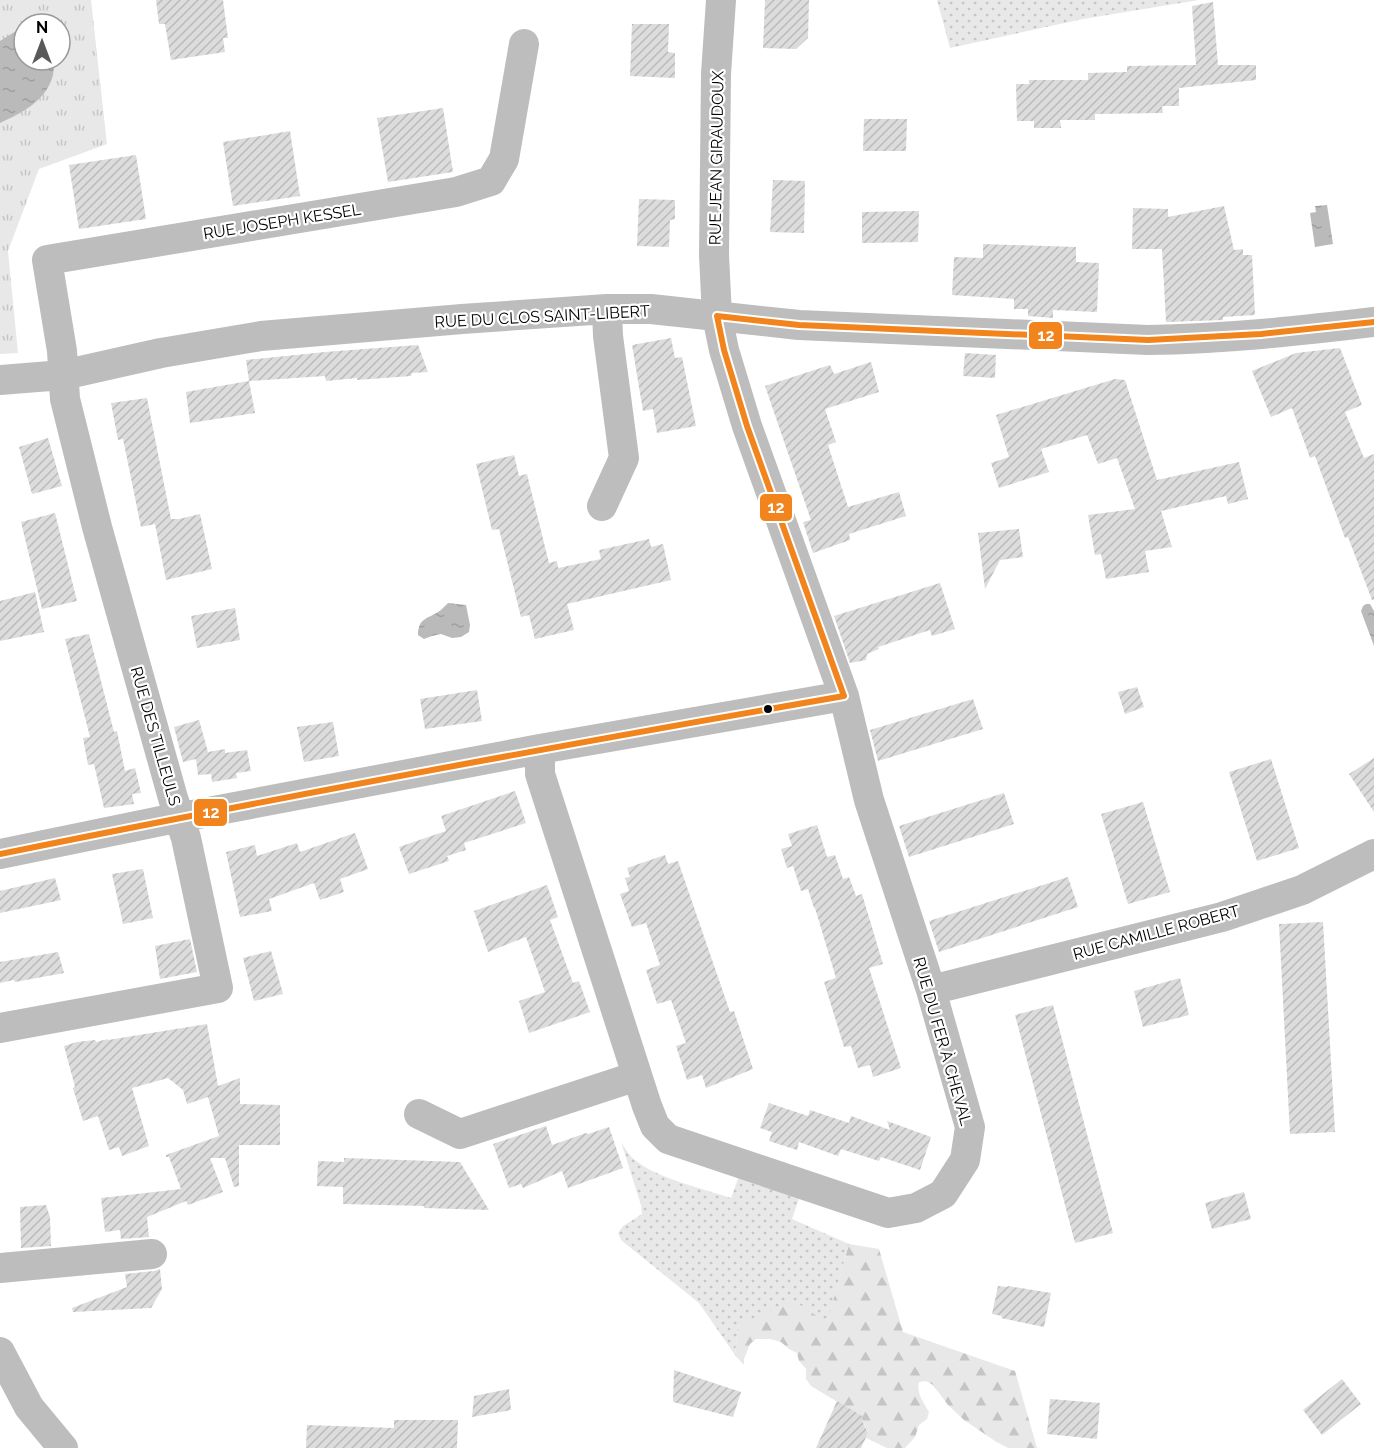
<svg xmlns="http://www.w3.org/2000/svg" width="1374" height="1448" viewBox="0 0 1374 1448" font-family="Raleway,sans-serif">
<defs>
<pattern id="grass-dots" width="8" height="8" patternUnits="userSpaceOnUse" patternTransform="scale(1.5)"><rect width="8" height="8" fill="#e8e8e8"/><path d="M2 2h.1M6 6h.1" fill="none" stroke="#c5c5c5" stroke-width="1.8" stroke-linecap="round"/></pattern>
<pattern id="forest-firs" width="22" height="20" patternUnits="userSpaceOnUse" patternTransform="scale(1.5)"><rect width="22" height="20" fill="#e8e8e8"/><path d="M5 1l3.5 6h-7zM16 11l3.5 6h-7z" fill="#c5c5c5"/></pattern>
<pattern id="park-tufts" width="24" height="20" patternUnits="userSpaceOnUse" patternTransform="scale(1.5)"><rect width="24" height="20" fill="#e8e8e8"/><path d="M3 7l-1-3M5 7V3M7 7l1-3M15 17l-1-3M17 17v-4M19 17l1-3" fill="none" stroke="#c5c5c5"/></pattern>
<pattern id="water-ripples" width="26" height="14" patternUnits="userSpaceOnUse" patternTransform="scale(1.5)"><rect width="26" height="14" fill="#bababa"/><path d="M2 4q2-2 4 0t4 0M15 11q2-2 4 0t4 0" fill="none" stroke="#9e9e9e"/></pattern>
<pattern id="building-hatch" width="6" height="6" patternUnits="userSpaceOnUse" patternTransform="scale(1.5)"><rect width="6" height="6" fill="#dcdcdc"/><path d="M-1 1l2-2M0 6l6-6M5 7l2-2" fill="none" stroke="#bbb"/></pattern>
</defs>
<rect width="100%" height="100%" fill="#fff"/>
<path fill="url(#grass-dots)" d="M937,0H1199L1083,19L950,48Z
M621,1142C625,1148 629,1156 635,1160C656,1178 704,1189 731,1198L740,1173L800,1196L792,1219L849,1244L827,1324L738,1325L735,1355L699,1303L621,1240L618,1233L623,1226L642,1214L641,1205Z"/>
<path fill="url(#forest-firs)" d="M849,1244L879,1249L903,1332L1015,1371L1037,1448H1008L995,1441L964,1420L948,1405L933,1385L926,1381L919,1382C916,1393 924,1403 929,1412L927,1419L919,1425L915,1437L905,1448H887L866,1438L868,1432L861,1417L856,1413L811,1386L806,1379V1369L799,1361L797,1353L789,1349L781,1342L770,1339H756L750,1344L744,1359V1365L735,1355L738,1325L793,1300L827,1323Z"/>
<path fill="url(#park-tufts)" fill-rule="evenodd" d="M0,0H91L107,144L39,169L8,251L18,353L0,354ZM24,24H60V60H24Z"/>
<path fill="url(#water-ripples)" d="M24,26V60H54C54,65 54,70 53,75C47,100 22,113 0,123V41Z
M1327,205L1333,244L1315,247L1310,213L1316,212L1315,206Z
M448,603L466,605L470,625L469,632L461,637L452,638L441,634L432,636L424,639L418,635C418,617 429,619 441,610C443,608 446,605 448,603Z
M1366,604H1370L1374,611V646L1361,611L1363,606Z"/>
<path fill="url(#building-hatch)" d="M156,0H223L228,38H223L225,52L171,60L165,24H159Z
M765,0H809L808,38L796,49L763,48Z
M1213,2L1218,65H1256V80L1179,88V106H1162L1163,113L1095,114V120H1060L1061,128H1034V121H1017L1016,84H1029V80H1088V73L1127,72V66L1196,65L1192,6Z
M632,24H669L668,52L675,53V78L630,76Z
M443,108L453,172L388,182L377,118Z
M864,119H907L906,151H863Z
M290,131L300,196L233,206L223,142Z
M136,155L146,219L79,229L69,165Z
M773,180L805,181L804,233L770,232Z
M639,199L675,200V219L670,220L669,247L637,246Z
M1224,206L1234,250L1243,249V255H1252L1255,315L1223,317V320L1166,322L1162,249H1132L1133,208L1168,209V217Z
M919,211L918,242L862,243V212Z
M983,244L1076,247V262L1099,263L1097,312L1053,310V318L1028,316V309H1014V299L952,295L954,257L983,258Z
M671,338L675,358L682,357L696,426L657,433L653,409L643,411L632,345Z
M418,345L428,372L412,373L411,376L357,380V378L326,381L325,376L249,381L246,360L325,352Z
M1340,348L1362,405L1345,412L1364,458L1374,454V600H1372L1348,537L1345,538L1315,456L1310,458L1292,408L1271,417L1252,371L1296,353Z
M965,353L996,355L995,378L963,376Z
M871,362L879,392L825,409L836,442L828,445L848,507L899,492L906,516L849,534L850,540L813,553L803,522L811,520L765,386L830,365L834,374Z
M1115,379L1125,380L1157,480L1239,462L1248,499L1228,504L1226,496L1161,511L1172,547L1145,551L1149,572L1106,579L1101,554L1095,555L1088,515L1135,509L1117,458L1098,464L1087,435L1041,449L1049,472L999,488L991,463L1009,457L996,415Z
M249,381L255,413L190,423L186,392Z
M147,398L171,519H179L200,514L212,569L166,580L155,524L141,527L123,439L118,440L111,403Z
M48,438L62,486L32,494L19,447Z
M514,455L519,476L527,474L549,563L557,561L558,568L601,559L599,550L649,539L651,547L663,544L671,580L567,604L574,630L535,639L529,615L521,617L499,529L492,530L476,464Z
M55,513L77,601L42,609L21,522Z
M1019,529L1023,557L1000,560L985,589L978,533Z
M940,583L955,629L932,636L930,630L878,647L879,649L867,654L866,660L850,663L834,616Z
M35,592L44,632L0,641V601Z
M235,608L240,640L197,648L191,616Z
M89,634L114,732L117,731L125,771L135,768L141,793L132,794L134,804L104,808L94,764L88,765L83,738L90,737L65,639Z
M1137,687L1144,707L1125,714L1118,692Z
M477,690L482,721L425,729L420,699Z
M973,699L983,729L878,761L870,730Z
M199,720L208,752L225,749V753L247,750L251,771L236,773L237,778L212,782L211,774L198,775L196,759L183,762L174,727Z
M333,722L339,756L304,762L297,727Z
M1374,758V812L1349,774Z
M1271,759L1299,848L1257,861L1229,772Z
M515,791L526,823L464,843L466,850L447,856L449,861L409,874L399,847L446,831L441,816Z
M1004,793L1014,824L909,857L899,826Z
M1143,802L1170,892L1128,904L1101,814Z
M817,825L827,857L835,855L843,879L849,877L856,896L862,894L883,964L869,968L901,1068L873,1077L870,1065L858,1068L851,1046L844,1047L824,982L836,978L815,908H814L808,889L801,891L793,866L787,868L781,849L792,846L788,834Z
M355,833L368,869L340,879L344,892L320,900L314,883L269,899L272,911L240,917L226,852L255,845L257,856L297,843L300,852Z
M665,855L668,864L678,861L730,1012L734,1011L753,1069L706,1088L702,1075L687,1080L676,1046L686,1043L671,1000L657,1004L646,970L660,965L646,923L632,927L620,894L629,891L625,878L630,877L627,868Z
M143,869L153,918L123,924L112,874Z
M1068,877L1078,907L939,952L929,921Z
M55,878L61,900L0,913V891Z
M547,885L558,917L550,920L573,983L579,981L590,1012L529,1033L519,1001L545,992L526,937L488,952L474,911Z
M1323,922L1335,1132L1290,1134L1279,924Z
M190,939L197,972L160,979L155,946Z
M271,951L283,994L254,1001L243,958Z
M58,952L64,973L15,982L14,980L0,983V962Z
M1180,978L1189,1015L1143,1027L1134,991Z
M1053,1005L1113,1233L1075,1243L1015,1015Z
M207,1024L218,1086L240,1078V1104L280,1105V1145H239V1186L234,1187L225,1158H210L223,1192L188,1205L186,1201L147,1217L149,1237L121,1239L120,1230L105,1232L101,1198L181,1189L169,1157H166V1155L219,1136L208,1097L187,1104L183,1090L168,1078L132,1088L149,1146L122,1156L119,1147L109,1150L98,1116L83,1121L73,1088L75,1087L64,1046L77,1042L95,1040L96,1042L108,1039V1040Z
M769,1103L808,1116L810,1110L849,1123L851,1116L890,1130L887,1121L931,1137L920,1170L881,1157L879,1161L841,1149L838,1156L799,1142L797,1150L769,1141L772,1132L760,1128Z
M546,1126L552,1145L586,1133L588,1134L609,1127L623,1168L568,1188L562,1171L523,1188L521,1184L509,1188L493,1144Z
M344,1158L460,1162L489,1210L424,1208V1206L343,1204V1187L317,1186L318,1161L344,1162Z
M1244,1192L1251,1219L1212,1229L1205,1203Z
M46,1205L50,1217L51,1246L21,1248L20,1207Z
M160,1269L162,1289L151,1308L73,1312L72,1308L127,1287L125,1274L154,1271Z
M998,1286L1007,1287L1008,1286L1051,1293L1044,1327L1001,1318L1002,1316L992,1314Z
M674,1370L741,1392L733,1417L673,1402Z
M1342,1379L1361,1404L1322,1435L1303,1410Z
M509,1389L511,1410L472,1417L474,1396Z
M1050,1399L1100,1403L1097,1439L1047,1434Z
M837,1401L862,1416V1420L868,1433L861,1448H816Z
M394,1420H458L457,1448H306L307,1425L394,1428Z"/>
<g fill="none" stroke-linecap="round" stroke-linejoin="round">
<path stroke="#bdbdbd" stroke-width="30" d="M0,380L63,375L161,353L261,336L462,319L607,309H651L799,325L1148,340C1224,339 1299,331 1374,322
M602,506L624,458L608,336L607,309
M540,749V774L647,1106L655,1126L668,1139L888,1213L916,1208L943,1194L965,1160L970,1127L931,990L869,800L844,696L747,426L724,350L717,316L714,255L716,74L721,0
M0,854L161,821L540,749L844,696
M931,990L1222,917L1302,890L1374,854
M0,1028L218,988L186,838L173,798L97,527L65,399L62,351L47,260L456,192L491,181L504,159L524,44
M419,1114L460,1134L637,1076
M0,1268L152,1254
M0,1352L29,1407L63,1448"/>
<defs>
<path id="bus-1" d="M717,316L799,325L1148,340L1261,334L1374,322
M717,316L724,350L747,426L844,696
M0,854C280,797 562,745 844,696"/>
</defs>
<use href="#bus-1" stroke="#fff" stroke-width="10"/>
<use href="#bus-1" stroke="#f1841d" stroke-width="6"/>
</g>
<circle fill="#000" stroke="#fff" stroke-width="2" cx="768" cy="709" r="5"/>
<g text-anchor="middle" stroke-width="4.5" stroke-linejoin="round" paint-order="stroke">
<g font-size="16" fill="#000" stroke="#fff">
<text transform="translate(716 158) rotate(-89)" y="6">RUE JEAN GIRAUDOUX</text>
<text transform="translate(282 221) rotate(-9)" y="6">RUE JOSEPH KESSEL</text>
<text transform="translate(542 316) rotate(-3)" y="6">RUE DU CLOS SAINT-LIBERT</text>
<text transform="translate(156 736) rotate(74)" y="6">RUE DES TILLEULS</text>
<text transform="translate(1156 932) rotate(-15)" y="6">RUE CAMILLE ROBERT</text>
<text transform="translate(943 1041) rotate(74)" y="6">RUE DU FER À CHEVAL</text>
</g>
</g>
<g stroke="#fff" stroke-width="2">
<rect x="1028" y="321" width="35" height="29" rx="6" fill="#f1841d"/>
<rect x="759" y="493" width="34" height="29" rx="6" fill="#f1841d"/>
<rect x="193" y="798" width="35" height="29" rx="6" fill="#f1841d"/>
</g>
<g font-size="16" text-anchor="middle" font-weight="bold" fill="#fff">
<text x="1046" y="341">12</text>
<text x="776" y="513">12</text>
<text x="211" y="818">12</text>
</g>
<g transform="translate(42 42)"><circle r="28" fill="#ffffff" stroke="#999999" stroke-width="1.5"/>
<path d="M0-4.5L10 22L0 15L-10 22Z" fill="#595959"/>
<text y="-9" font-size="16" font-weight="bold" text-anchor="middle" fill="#000000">N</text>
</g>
</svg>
